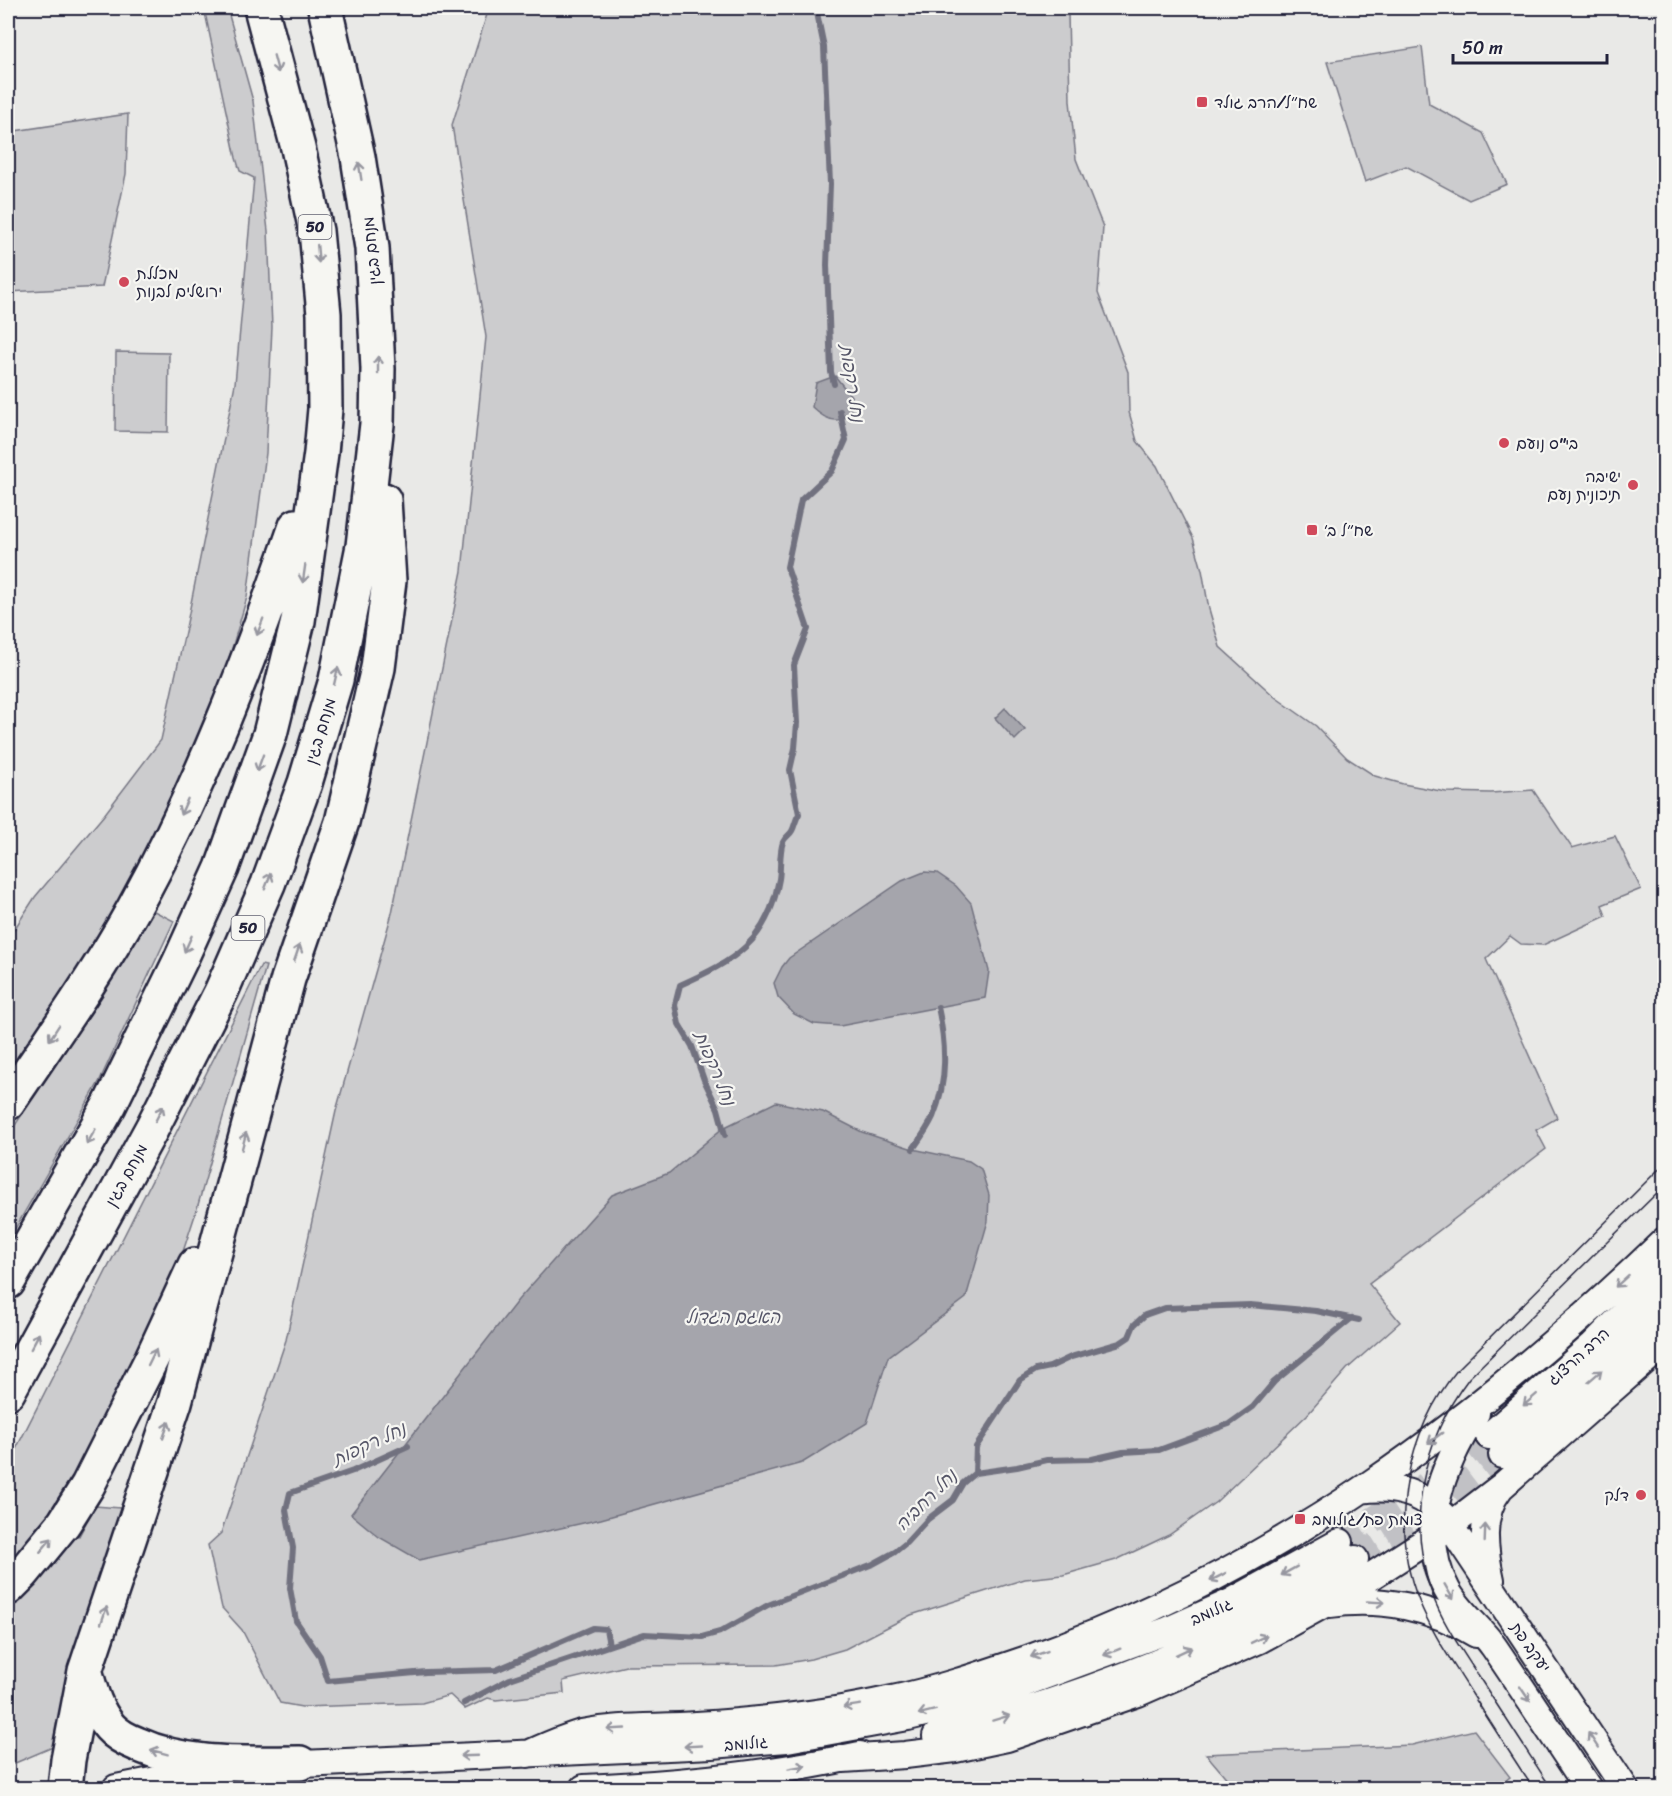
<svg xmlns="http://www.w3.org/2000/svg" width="1672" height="1796" viewBox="0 0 1672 1796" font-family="Sriracha,'Playpen Sans Hebrew',sans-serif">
<rect width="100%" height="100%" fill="#e9e9e7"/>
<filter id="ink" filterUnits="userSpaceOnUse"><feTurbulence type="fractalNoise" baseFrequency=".0167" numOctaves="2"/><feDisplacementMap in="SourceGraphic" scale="12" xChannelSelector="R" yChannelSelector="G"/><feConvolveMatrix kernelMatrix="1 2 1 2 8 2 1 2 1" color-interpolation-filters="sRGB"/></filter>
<g filter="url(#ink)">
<path fill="#ccccce" stroke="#777784" stroke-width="1.5" d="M204,8H227L253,101L268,231L272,327L266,453L247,597L209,727L147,858L74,977L8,1072V939L35,897L104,815L161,740L187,623L235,384L254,178L240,171L236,158Z
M489,8H1039L1040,9L1063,8L1068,14L1070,101L1076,159L1103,227L1098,293L1128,372L1129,412L1137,441L1157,466L1193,538L1202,570L1209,609L1220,647L1275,697L1316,726L1347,758L1375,776L1403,784L1446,792L1491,793L1533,790L1572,848L1615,836L1641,889L1602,905L1606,916L1543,945L1521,944L1510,936L1486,959L1557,1118L1536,1130L1546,1149L1369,1284L1400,1322L1347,1369L1307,1415L1216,1502L1169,1535L1116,1560L1063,1575L1025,1579L911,1615L845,1649L811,1659L776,1665L626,1666L563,1681L564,1693L496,1700L488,1698L465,1709L450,1695L422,1703L302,1707L280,1703L242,1630L222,1608L208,1545L221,1533L286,1340L336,1111L392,913L462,571L486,337L452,125Z
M1422,47L1429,104L1483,133L1507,184L1469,200L1406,166L1365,182L1327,62Z
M128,114L126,174L102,287L8,292V132Z
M116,352L169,353L168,432L115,431Z
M154,911L174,921L99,1082L8,1241V1136Z
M261,965L266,966L196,1212L155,1337L75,1481L48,1518L79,1536L95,1506L133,1509L53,1747L8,1766V1465Z
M1474,1730L1510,1777L1496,1788H1235L1206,1754L1412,1745Z"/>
<path fill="#a5a5ac" stroke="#71717f" stroke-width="1.5" d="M835,376L851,396V413C837,427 823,418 812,407L816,383Z
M1005,708L1025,730L1015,740L995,718Z
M924,872L937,873L956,886L971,903L989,971L985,998L840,1026L814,1024L794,1014L778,997L774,983L782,967L789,958L902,881Z
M776,1102L823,1112L862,1132L913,1149L969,1161L981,1169L989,1195L988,1221L966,1298L888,1357L867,1423L802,1463L601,1519L419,1560L379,1537L351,1514L518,1300L612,1195L669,1173L723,1128Z"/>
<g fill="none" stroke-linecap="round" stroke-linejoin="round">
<path stroke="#71717f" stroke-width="6" d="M816,8L824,47L830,184L827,265L831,372L834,384
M725,1135L718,1109L704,1080L692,1046L679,1024L675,1005L680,985C734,961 768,942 779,879C781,867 779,853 783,842C785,837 790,835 792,831C795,826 795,820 799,814L790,770L795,748L797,723L794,665L808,629L787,567L801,500L832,471L846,440L840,411
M913,1149C920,1139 928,1128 933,1117C948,1081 946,1044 938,1007
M408,1446L353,1471L290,1493L286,1510L293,1548L290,1588L296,1621L320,1656L328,1681L426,1672L496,1670L593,1628L606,1629L609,1645
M975,1473L1017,1467L1047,1460L1092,1459L1123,1452L1159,1450L1229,1424L1253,1407L1274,1382L1352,1318
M464,1703L510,1679L644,1634L702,1637L720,1632L768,1605L873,1564L895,1552L906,1543L928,1519L953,1500L963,1483L975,1473L976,1447L1020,1380L1036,1370L1050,1367L1071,1357L1120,1343L1129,1337L1134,1325L1145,1315L1165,1308L1250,1305L1316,1311L1359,1320"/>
<path stroke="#c1c1c5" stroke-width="26" stroke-dasharray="26 13" stroke-linecap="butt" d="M1340,1542L1426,1485L1489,1436
M1355,1559L1421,1517L1502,1455"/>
<defs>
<path id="secondary" d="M1476,1413C1443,1464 1415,1532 1447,1590C1459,1612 1480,1627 1494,1647C1526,1694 1557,1741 1588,1788
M1489,1436L1593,1345L1664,1274
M1502,1455L1618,1356L1664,1309
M1361,1490C1393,1485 1421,1492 1443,1515L1625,1788
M1491,1580C1484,1550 1479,1514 1500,1488
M1330,1604C1381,1597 1433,1607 1476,1634
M936,1736C1013,1716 1088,1691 1161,1661C1229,1633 1293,1597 1355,1559
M528,1754C546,1746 563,1738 582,1733C619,1725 659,1728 697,1725C761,1721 826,1714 888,1700C937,1690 983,1674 1030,1658C1278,1570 1476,1422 1664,1241
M843,1759L905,1755L955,1749L1007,1738L1138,1693L1259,1640L1348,1591L1451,1525L1502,1486L1664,1344
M281,1765L712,1745L787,1739L908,1717L953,1706L1022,1684L1166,1631L1233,1601L1340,1542
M116,1788L172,1777L221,1771
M584,1788C676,1784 769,1775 860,1755"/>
<path id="highway" d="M8,1103C51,1039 97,975 134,908C201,787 251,656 296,526
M8,1282L110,1104L180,961L222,868L270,734L298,621L321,453L325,409L324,314L316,231L298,148L261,8
M8,1392L152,1128L221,992L268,884L305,783L336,680L363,546L377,424L378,369L372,248L358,157L325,8
M8,1588L23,1573L64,1523L88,1485L152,1358L195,1265
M86,1673C91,1692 96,1711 110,1727C117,1735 127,1740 137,1744C187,1767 246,1763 300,1763
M65,1788L68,1760L85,1671L175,1402L288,979L342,822L378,668L389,581L384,500"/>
</defs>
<use href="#secondary" stroke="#22223b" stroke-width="30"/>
<use href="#highway" stroke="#22223b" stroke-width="38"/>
<use href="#secondary" stroke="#f6f6f2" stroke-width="26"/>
<use href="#highway" stroke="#f6f6f2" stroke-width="33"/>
<path stroke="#22223b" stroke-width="1.5" d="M1533,1788C1511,1755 1490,1722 1469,1689C1451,1660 1432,1633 1419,1601C1388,1525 1406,1432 1458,1369L1664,1164
M1551,1788C1527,1751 1503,1714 1479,1677C1462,1650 1443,1624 1432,1594C1406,1520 1422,1440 1469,1378L1664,1186"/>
</g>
<defs><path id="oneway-shaft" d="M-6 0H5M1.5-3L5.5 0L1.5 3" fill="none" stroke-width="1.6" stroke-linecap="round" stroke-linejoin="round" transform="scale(1.5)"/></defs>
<g stroke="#9797a0">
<use href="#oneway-shaft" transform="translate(276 64) rotate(75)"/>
<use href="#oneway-shaft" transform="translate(360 171) rotate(-99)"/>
<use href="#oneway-shaft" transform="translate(318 254) rotate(85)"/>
<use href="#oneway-shaft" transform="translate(378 365) rotate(-90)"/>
<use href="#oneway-shaft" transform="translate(304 574) rotate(98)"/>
<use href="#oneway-shaft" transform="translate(260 627) rotate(111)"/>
<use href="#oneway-shaft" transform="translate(336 676) rotate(-77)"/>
<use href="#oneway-shaft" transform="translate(260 763) rotate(110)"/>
<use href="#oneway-shaft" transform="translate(184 807) rotate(114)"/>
<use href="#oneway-shaft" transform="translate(268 881) rotate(-69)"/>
<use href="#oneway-shaft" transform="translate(188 944) rotate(114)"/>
<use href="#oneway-shaft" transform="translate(297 953) rotate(-71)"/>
<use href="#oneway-shaft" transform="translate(54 1033) rotate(123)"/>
<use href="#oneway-shaft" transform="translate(159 1114) rotate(-63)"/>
<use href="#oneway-shaft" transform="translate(91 1137) rotate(120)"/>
<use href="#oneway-shaft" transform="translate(244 1141) rotate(-75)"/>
<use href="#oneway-shaft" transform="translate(1622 1281) rotate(138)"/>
<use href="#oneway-shaft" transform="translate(35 1341) rotate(-62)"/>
<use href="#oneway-shaft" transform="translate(152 1357) rotate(-64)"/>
<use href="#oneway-shaft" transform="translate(1595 1376) rotate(-41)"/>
<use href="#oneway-shaft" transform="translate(1530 1400) rotate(139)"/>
<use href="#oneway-shaft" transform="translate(166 1430) rotate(-71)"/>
<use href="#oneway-shaft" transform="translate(1435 1438) rotate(144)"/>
<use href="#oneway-shaft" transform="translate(1485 1533) rotate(-88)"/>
<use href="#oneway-shaft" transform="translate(46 1545) rotate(-50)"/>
<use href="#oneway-shaft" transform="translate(1289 1571) rotate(151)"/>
<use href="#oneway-shaft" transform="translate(1218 1577) rotate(153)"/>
<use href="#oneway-shaft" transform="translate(1449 1592) rotate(60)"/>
<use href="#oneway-shaft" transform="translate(1376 1602) rotate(3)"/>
<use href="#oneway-shaft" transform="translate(104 1615) rotate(-71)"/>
<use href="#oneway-shaft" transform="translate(1259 1639) rotate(-26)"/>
<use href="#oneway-shaft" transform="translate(1184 1651) rotate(-25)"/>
<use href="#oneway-shaft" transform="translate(1112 1652) rotate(158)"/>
<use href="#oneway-shaft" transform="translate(1039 1654) rotate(161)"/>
<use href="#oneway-shaft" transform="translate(1525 1694) rotate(56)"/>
<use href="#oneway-shaft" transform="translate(852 1706) rotate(171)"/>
<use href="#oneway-shaft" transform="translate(927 1712) rotate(166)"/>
<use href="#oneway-shaft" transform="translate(1001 1718) rotate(-17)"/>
<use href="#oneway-shaft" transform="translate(616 1729) rotate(177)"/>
<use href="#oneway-shaft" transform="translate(1593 1740) rotate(-123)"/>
<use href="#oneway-shaft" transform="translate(693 1746) rotate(177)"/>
<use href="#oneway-shaft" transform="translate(159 1752) rotate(-165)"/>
<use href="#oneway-shaft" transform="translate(469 1756) rotate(178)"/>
<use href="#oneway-shaft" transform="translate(797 1767) rotate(-10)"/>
</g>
</g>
<g fill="#d1495b" stroke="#f6f6f2" stroke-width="2">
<rect x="1196" y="96" width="12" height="12" rx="3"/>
<circle cx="124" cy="282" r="6"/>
<circle cx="1504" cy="443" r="6"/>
<circle cx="1633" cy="485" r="6"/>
<rect x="1306" y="524" width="12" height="12" rx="3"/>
<circle cx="1641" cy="1495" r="6"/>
<rect x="1294" y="1513" width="12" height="12" rx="3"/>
</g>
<g text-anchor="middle" stroke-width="4.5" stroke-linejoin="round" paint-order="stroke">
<g fill="#f6f6f2" stroke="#626272" stroke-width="1.5">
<rect x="298.5" y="215" width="33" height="24" rx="4.5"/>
<rect x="231.5" y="916" width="33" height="24" rx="4.5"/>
</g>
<g font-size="15" font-weight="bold" fill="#22223b">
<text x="315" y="232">50</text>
<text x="248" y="933">50</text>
</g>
<g font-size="16" fill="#22223b" stroke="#f6f6f2" text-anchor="start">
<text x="1214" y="108">שח״ל/הרב גולד</text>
<text x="136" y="279">מכללת<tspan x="136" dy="18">ירושלים לבנות</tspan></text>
<text x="1516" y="449">בי"ס נועם</text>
<text x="1621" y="482" text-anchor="end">ישיבה<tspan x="1621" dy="18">תיכונית נעם</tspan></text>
<text x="1324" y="536">שח״ל ב׳</text>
<text x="1629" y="1501" text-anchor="end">דלק</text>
<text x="1312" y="1525">צומת פת/גולומב</text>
</g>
<g font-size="16" fill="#22223b" stroke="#f6f6f2">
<text transform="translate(371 251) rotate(-96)" y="6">מנחם בגין</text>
<text transform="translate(320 731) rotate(-73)" y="6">מנחם בגין</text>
<text transform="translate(126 1175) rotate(-61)" y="6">מנחם בגין</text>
<text transform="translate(1578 1356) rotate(-42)" y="6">הרב הרצוג</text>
<text transform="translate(1211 1611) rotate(-24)" y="6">גולומב</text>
<text transform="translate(1531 1647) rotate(55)" y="6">יעקב פת</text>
<text transform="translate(746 1743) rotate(-5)" y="6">גולומב</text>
</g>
<g font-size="18" font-style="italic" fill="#565668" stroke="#f6f6f2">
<text transform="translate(852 383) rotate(81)" y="6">נחל רקפות</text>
<text transform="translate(715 1068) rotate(67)" y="6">נחל רקפות</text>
<text x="733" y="1323">האגם הגדול</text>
<text transform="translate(369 1444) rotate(-25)" y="6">נחל רקפות</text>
<text transform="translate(926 1500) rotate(-45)" y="6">נחל רחביה</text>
</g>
</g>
<rect width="1672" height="1796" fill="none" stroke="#f6f6f2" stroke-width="30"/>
<rect x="15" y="15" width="1642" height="1766" fill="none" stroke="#22223b" stroke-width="2" filter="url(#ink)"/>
<path d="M1453 54v9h154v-9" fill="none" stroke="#22223b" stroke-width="3"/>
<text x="1462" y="54" font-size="18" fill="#22223b" stroke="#f6f6f2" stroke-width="4.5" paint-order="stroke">50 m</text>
</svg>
